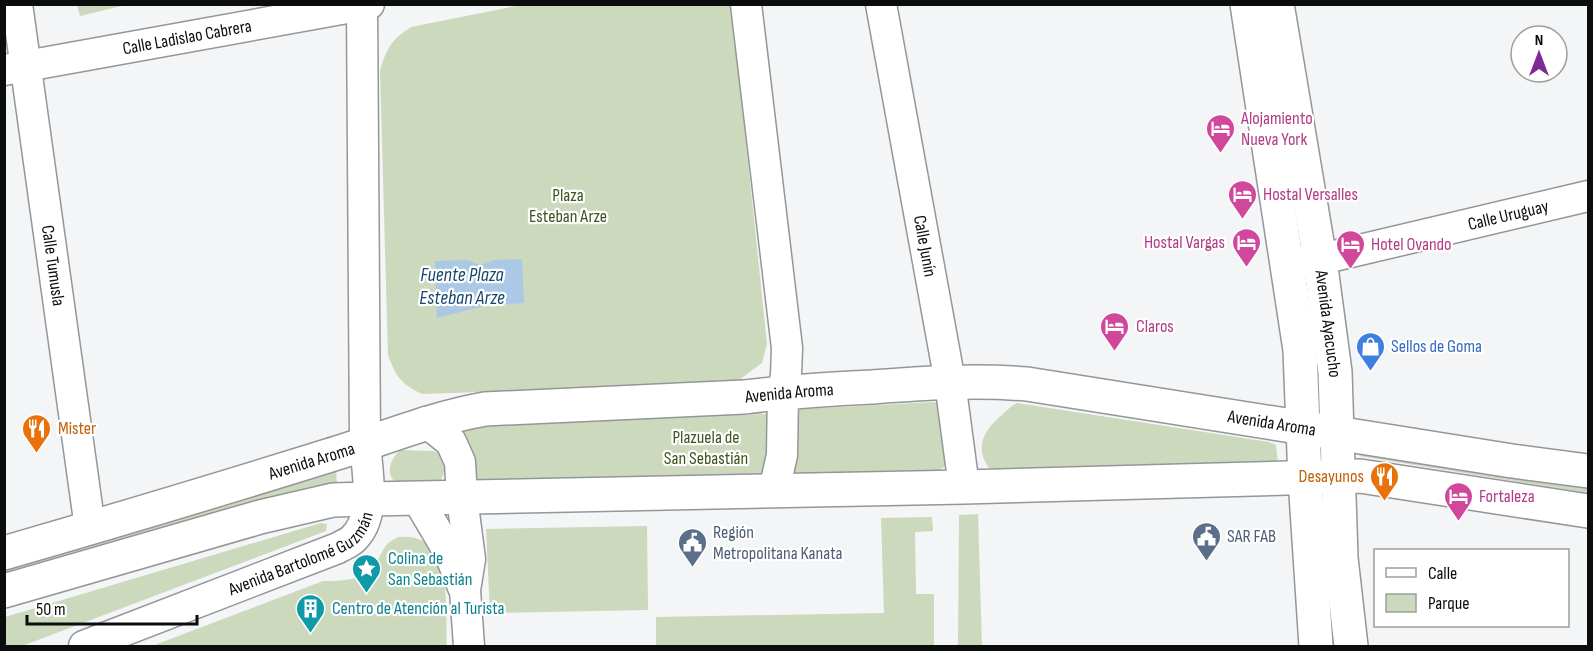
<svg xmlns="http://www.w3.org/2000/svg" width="1593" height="651" viewBox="0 0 1593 651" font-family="'Sofia Sans Condensed',sans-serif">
<rect width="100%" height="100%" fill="#f3f5f7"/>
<path fill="#ccd9bc" d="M130,4L80,16L77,5V4Z
M521,5H730L732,8L767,344L762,363L735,383L422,394C401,384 396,377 388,355L380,71C386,49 391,40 411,27Z
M934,402L940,404L948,461L943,468L935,473L793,477L791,465L797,411L802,409Z
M1017,403L1269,442L1276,445L1278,463L1003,471L989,468C974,447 984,430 1002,415C1007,410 1011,406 1017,403Z
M766,414L770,417C772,439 779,466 755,477L476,483C475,460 475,451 461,433L492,423Z
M401,450L433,451L438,453L445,466L443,476L437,484C427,484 412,487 402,485C383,480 389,458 401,450Z
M1360,452L1588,488V493L1359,456Z
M336,467L337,486L313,488L289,493L5,579V567Z
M978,514L982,646H958L959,515Z
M932,517L933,531L915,532L916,594H934V646H656V617L884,613L881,518Z
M321,523L327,524L326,531L22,646H5V617Z
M647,526L648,610L490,613L486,529Z
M399,537C455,531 445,611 447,646H152L323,581C342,581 363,581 375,564C385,550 382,544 399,537Z"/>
<path fill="#abc9e6" d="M522,259L524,303L488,305L437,318L435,261L469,260L476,264H484L494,260Z"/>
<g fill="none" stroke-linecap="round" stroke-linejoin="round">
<defs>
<g id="minor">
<path id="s1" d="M17,4L90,528"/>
<path d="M746,4L787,348L786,375L783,392L782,455L774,491"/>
<path id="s2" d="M881,4L950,382L964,487"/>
<path id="s3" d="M4,70L369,4"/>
<path id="s4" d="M1296,265L1588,196"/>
<path d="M426,422L451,442L460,462L462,498L470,559L465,590L469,646"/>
<path d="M417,498L449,552L463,587"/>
<path id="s5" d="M84,646L338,548C343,545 351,542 354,538C377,515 367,472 365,443L362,6"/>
</g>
<g id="major">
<path d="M1247,4L1300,350L1305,479L1316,646"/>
<path id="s6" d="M1277,4L1320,260L1335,372L1341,558L1351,646"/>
<path id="s7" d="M4,553C111,522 218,490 324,457C378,441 429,419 485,409L744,397C786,392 829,389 872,387C924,383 975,380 1027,384L1512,461L1588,471"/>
<path d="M4,591L260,517L333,500L368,499L964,487L1360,476L1588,511"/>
</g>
</defs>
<use href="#minor" stroke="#949698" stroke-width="33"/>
<use href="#major" stroke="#949698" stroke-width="36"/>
<use href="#minor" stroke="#fff" stroke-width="30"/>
<use href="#major" stroke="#fff" stroke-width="33"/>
</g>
<defs>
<symbol id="hotel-pin" viewBox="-11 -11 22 30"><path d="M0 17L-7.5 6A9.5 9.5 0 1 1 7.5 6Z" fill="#d1479c" stroke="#fff"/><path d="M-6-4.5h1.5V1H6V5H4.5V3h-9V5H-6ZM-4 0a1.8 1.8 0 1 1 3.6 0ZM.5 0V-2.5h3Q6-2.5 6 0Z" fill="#fff"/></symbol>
<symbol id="shop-pin" viewBox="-11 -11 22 30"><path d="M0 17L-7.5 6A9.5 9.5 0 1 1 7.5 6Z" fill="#3f7fe0" stroke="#fff"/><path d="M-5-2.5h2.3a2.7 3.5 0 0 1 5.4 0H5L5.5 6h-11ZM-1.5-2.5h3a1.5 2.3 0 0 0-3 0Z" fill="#fff"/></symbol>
<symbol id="restaurant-pin" viewBox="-11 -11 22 30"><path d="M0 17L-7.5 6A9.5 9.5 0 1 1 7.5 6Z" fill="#e8710a" stroke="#fff"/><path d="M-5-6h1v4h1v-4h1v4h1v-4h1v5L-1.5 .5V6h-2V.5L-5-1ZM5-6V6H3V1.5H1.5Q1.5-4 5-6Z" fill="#fff"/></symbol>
<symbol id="civic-pin" viewBox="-11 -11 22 30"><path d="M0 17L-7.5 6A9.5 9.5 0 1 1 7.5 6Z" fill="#5c6f8a" stroke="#fff"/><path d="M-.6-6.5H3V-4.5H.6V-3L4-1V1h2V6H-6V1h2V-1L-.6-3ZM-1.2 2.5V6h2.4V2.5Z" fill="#fff"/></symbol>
<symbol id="sight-pin" viewBox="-11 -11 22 30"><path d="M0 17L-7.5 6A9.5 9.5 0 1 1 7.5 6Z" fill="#0f9aa8" stroke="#fff"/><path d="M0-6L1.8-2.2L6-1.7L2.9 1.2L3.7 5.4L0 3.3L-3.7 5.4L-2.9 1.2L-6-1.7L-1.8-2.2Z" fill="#fff"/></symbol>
<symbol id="building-pin" viewBox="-11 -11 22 30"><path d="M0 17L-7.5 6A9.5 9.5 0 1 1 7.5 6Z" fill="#0f9aa8" stroke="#fff"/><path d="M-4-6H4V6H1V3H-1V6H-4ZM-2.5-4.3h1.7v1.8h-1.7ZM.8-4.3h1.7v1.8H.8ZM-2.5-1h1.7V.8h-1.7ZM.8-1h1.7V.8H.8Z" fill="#fff"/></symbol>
</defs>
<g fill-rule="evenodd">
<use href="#hotel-pin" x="1204" y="112" width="33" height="45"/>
<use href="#hotel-pin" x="1226" y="178" width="33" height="45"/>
<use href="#hotel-pin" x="1230" y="226" width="33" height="45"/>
<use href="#hotel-pin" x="1334" y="228" width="33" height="45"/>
<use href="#hotel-pin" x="1098" y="310" width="33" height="45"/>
<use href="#shop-pin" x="1354" y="330" width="33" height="45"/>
<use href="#restaurant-pin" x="20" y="412" width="33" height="45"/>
<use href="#restaurant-pin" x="1368" y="460" width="33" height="45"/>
<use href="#hotel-pin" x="1442" y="480" width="33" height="45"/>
<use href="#civic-pin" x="1190" y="520" width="33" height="45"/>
<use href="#civic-pin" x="676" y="526" width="33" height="45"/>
<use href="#sight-pin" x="350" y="552" width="33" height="45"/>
<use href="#building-pin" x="294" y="592" width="33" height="45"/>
</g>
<g text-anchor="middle" stroke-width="4.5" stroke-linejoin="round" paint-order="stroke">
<g font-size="18" fill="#0b0c0c" stroke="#fff">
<text dy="6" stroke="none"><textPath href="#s3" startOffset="186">Calle Ladislao Cabrera</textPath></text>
<text dy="6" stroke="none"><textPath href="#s4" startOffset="218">Calle Uruguay</textPath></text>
<text dy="6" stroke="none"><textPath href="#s2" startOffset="246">Calle Junín</textPath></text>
<text dy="6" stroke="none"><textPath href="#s1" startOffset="264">Calle Tumusla</textPath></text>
<text dy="6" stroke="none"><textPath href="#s6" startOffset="324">Avenida Ayacucho</textPath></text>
<text dy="6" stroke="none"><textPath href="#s7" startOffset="807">Avenida Aroma</textPath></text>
<text dy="6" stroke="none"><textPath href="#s7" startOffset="1293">Avenida Aroma</textPath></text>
<text dy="6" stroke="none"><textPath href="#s7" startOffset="321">Avenida Aroma</textPath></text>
<text dy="6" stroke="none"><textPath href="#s5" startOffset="238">Avenida Bartolomé Guzmán</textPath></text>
</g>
<g font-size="18" fill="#b23c85" stroke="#fff" text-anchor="start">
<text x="1241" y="124">Alojamiento<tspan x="1241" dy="21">Nueva York</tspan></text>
<text x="1263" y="200">Hostal Versalles</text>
<text x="1225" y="248" text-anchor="end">Hostal Vargas</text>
<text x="1371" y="250">Hotel Ovando</text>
<text x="1136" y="332">Claros</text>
<text x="1479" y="502">Fortaleza</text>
</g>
<g font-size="18" fill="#40531d" stroke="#fff">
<text x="568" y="201">Plaza<tspan x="568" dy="21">Esteban Arze</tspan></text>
<text x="706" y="443">Plazuela de<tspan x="706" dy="21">San Sebastián</tspan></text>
</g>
<g font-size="18" fill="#366cbe" stroke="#fff" text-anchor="start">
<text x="1391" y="352">Sellos de Goma</text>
</g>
<g font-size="18" fill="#c56008" stroke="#fff" text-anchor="start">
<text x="58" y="434">Mister</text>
<text x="1364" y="482" text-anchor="end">Desayunos</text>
</g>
<g font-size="18" fill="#4e5e75" stroke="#fff" text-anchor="start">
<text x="713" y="538">Región<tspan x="713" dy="21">Metropolitana Kanata</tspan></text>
<text x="1227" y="542">SAR FAB</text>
</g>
<g font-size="18" fill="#0d838f" stroke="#fff" text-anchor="start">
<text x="388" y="564">Colina de<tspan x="388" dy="21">San Sebastián</tspan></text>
<text x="332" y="614">Centro de Atención al Turista</text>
</g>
<g font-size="20" font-style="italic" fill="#18476d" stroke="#fff">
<text x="462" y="281">Fuente Plaza<tspan x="462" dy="23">Esteban Arze</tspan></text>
</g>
</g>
<rect width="1593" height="651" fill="none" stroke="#0b0c0c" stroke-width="12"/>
<rect x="1374" y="549" width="195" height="78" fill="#ffffff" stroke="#9d9e9e" stroke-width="1.5"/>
<rect x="1386" y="568" width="30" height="9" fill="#ffffff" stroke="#9d9e9e" stroke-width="1.5"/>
<text x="1428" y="579" font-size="18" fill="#0b0c0c">Calle</text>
<rect x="1386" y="594" width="30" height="18" fill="#ccd9bc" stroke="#9d9e9e" stroke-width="1.5"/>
<text x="1428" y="609" font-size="18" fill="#0b0c0c">Parque</text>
<g transform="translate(1539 54)"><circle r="28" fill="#ffffff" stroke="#9d9e9e" stroke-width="1.5"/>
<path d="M0-4.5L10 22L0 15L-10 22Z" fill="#7f2997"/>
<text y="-9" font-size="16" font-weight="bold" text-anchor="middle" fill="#0b0c0c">N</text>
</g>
<path d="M27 615v9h170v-9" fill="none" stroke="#0b0c0c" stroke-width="3"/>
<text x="36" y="615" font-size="18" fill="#0b0c0c" stroke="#ffffff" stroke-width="4.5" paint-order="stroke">50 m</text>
</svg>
